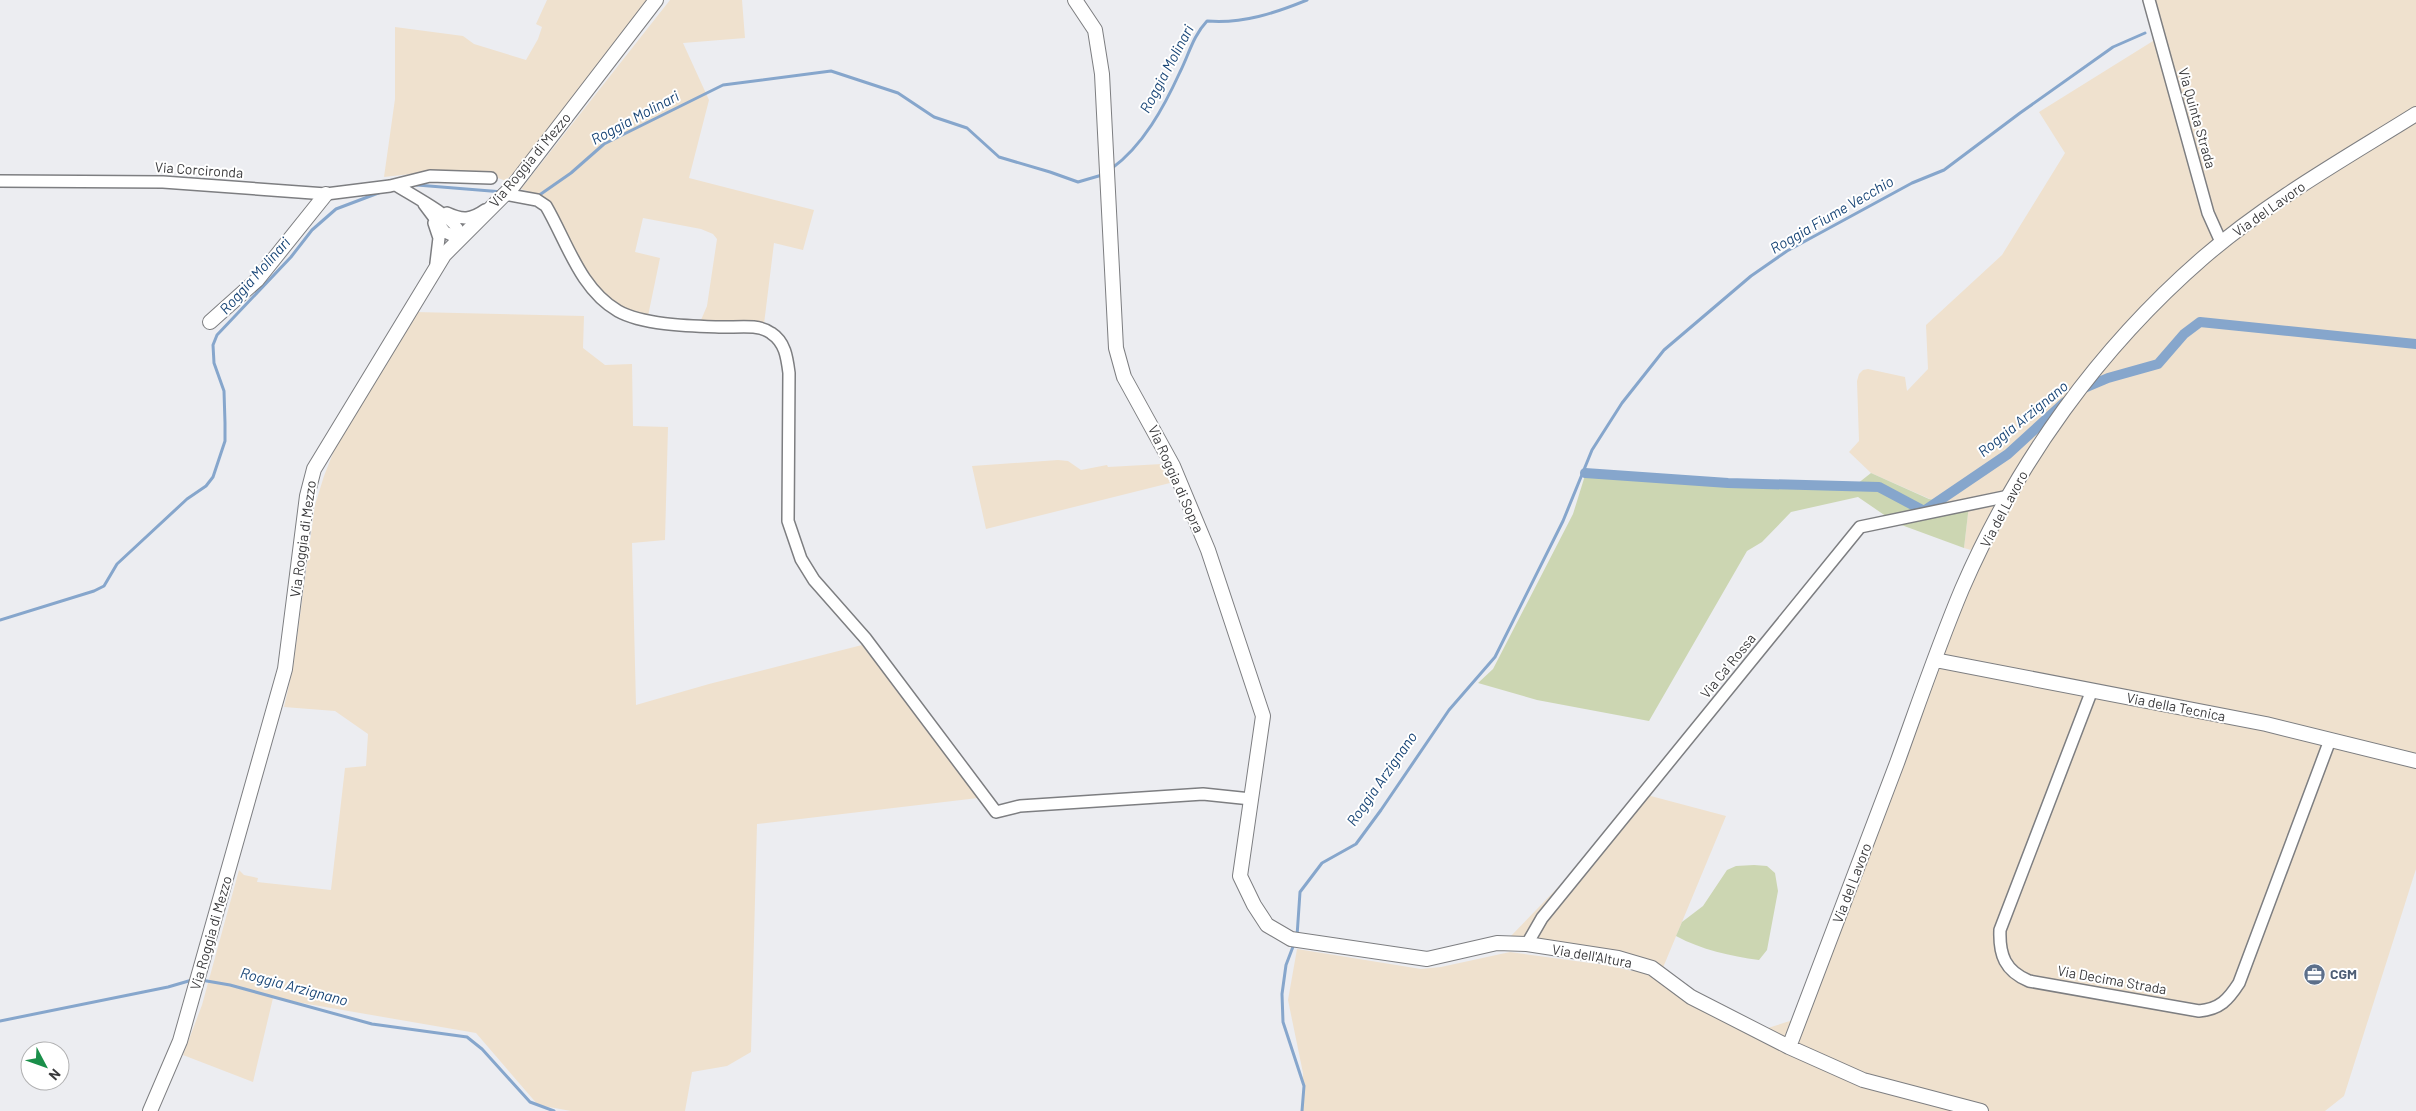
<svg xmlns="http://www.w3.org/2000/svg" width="2416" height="1111" viewBox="0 0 2416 1111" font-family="Barlow,sans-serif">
<rect width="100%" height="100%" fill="#ecedf1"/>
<path fill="#efe1ce" d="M547,0H649L534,146L538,149L518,174L511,175L506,181L490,175L420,173L384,177L395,99V27L463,36L474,44L526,60L538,39L542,27L536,24Z
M670,0H742L745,38L683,43L709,100L689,178L814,210L803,250L774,243L764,324L701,320L707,306L717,239L713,234L701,229L643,218L635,252L660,258L648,316L619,307L606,297L592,281L543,196L521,189Z
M2146,0H2416V869L2344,1096L2325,1111H1303V1073L1288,1000L1297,949L1421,969L1441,967L1510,952L1605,965L1632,971L1661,970L1509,938L1647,795L1726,816L1662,970L1700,995L1738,1015L1768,1028L1796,1019L1956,603L1971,550L1964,548L1969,505L1930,499L1871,473L1849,452L1859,441L1857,381L1859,374L1863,370L1868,369L1905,377L1907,391L1928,369L1926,325L2002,255L2065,153L2039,112L2153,41Z
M415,312L584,316L583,348L605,365L632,364L633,426L668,427L665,540L632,543L636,705L709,684L862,645L978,798L757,824L751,1052L727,1066L692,1072L685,1111H571L538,1105L476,1033L273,998L253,1082L183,1055L202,1005L239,870L244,875L258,878L257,882L331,890L345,768L366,766L368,734L335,711L284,707L293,667L315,505L324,476L337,443Z
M1058,460L1068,461L1081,470L1107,465L1108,467L1162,464L1170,483L986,529L972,466Z"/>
<path fill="#ccd6b2" d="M1587,469L1671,480L1857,484L1871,473L1929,499L1969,505L1964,548L1896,523L1858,497L1791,512L1762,542L1747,551L1649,721L1537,700L1478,683L1493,669L1573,514Z
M1754,865L1767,866L1775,873L1778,891L1767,950L1759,960C1730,956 1702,950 1676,936L1682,922L1703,906L1727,870L1736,866Z"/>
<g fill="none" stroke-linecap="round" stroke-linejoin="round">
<path stroke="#86a6cc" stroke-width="3" d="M1111,169C1143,146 1164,107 1180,72C1189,54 1193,36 1207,21C1243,24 1275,13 1307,0
M417,185L503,192
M538,196L571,173L604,144L723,85L831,71L898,93L934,117L967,128L999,157L1050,172L1078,182L1102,175
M0,620L94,591L104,586L117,564L187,499L206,486L213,477L225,441V423L224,391L214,363L213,345L217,335L291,257L312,230L336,209L381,192
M1297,936L1300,892L1322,863L1356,844L1381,810L1449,710L1495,657L1563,521L1592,450L1622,403L1664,350L1751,276L1787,251L1912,183L1944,170L2020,113L2113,47L2145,33
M1294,944L1286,965L1282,994L1283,1022L1304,1086L1302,1111
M201,980L230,985L372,1024L467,1037L482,1049L530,1102L554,1111
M0,1021L168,987L192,980"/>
<path stroke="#86a6cc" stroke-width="10" d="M2082,389L2108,378L2158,364L2184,334L2200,322L2416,344
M1585,473L1728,483L1879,487L1924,511L2008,454L2065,402"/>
<defs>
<path id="minor" d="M2149,0L2208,213L2221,242
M0,181L163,182L326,194L390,186L430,176L491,178
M396,185C410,194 450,215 457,228C459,231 459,235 460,239L445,232L424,204
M504,194L537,200L546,206C567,242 580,289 618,311C643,325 690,326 719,327C734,328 758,323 771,333C785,342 787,357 789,373L788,521L801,559L814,580L866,639L996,812L1020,806L1203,794L1251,799
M447,213C462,220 471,220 485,210
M434,223L439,238L436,263
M2092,690L2000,930C1999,955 2005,971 2029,981L2199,1011C2220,1009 2228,1000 2239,983L2330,740
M1527,944L1542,918L1860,527L2009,496"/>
<path id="tertiary" d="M1075,0L1095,30L1102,74L1116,348L1124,377L1173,466L1208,550L1263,716L1240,876L1254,905L1267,925L1291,939L1427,959L1497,943L1527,944L1618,958L1652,968L1691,997L1789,1047L1863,1080L1981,1111
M210,322L257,280L326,194
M1935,660L2266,724L2416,761
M1789,1047C1825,952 1861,858 1897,763C1918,705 1938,646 1962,589C2017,462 2099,348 2204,257C2269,201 2344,159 2416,114
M150,1111L180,1041L285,669L307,496L314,469L444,255L513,186L656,0"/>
</defs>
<use href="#minor" stroke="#7d7e81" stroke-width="14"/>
<use href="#tertiary" stroke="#7d7e81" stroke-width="16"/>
<use href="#minor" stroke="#fff" stroke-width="11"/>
<use href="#tertiary" stroke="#fff" stroke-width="14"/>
</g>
<defs>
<symbol id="office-disc" viewBox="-11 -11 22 22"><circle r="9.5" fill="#5c6f8a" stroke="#fff"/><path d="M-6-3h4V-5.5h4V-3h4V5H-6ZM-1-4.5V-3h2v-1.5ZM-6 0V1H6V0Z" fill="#fff"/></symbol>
</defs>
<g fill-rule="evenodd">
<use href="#office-disc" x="2302" y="962" width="25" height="25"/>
</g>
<g text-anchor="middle" stroke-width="4" stroke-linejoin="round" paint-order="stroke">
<g font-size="14" fill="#3a3a3c" stroke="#fff">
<text transform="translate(2197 118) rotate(74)" y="5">Via Quinta Strada</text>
<text transform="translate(530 160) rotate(-50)" y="5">Via Roggia di Mezzo</text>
<text transform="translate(199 170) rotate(4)" y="5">Via Corcironda</text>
<text transform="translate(2269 209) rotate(-35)" y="5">Via del Lavoro</text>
<text transform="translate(1176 479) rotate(66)" y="5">Via Roggia di Sopra</text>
<text transform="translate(2004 509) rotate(-62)" y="5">Via del Lavoro</text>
<text transform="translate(303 539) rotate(-82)" y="5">Via Roggia di Mezzo</text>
<text transform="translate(1728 666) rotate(-51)" y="5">Via Ca' Rossa</text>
<text transform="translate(2176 707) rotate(11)" y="5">Via della Tecnica</text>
<text transform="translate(1852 883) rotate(-69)" y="5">Via del Lavoro</text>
<text transform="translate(211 933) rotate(-74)" y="5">Via Roggia di Mezzo</text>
<text transform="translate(1592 956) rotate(10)" y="5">Via dell'Altura</text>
<text transform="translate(2112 980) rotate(10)" y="5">Via Decima Strada</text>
</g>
<g font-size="14" font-weight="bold" fill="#4e5e75" stroke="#fff" text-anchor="start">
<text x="2330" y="979">CGM</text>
</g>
<g font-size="15" font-style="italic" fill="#184576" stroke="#fff">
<text transform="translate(1167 69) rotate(-62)" y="5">Roggia Molinari</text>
<text transform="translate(635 118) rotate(-28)" y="5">Roggia Molinari</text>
<text transform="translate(1832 215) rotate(-30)" y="5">Roggia Fiume Vecchio</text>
<text transform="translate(255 276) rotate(-48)" y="5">Roggia Molinari</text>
<text transform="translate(2023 419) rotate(-39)" y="5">Roggia Arzignano</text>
<text transform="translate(1382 779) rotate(-55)" y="5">Roggia Arzignano</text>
<text transform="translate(294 987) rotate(15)" y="5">Roggia Arzignano</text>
</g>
</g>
<g transform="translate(45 1066) rotate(131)"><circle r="24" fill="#ffffff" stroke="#b0b0b1"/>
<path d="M0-4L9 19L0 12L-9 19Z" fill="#1a8f4a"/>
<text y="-8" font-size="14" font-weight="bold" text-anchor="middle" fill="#3a3a3c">N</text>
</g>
</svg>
